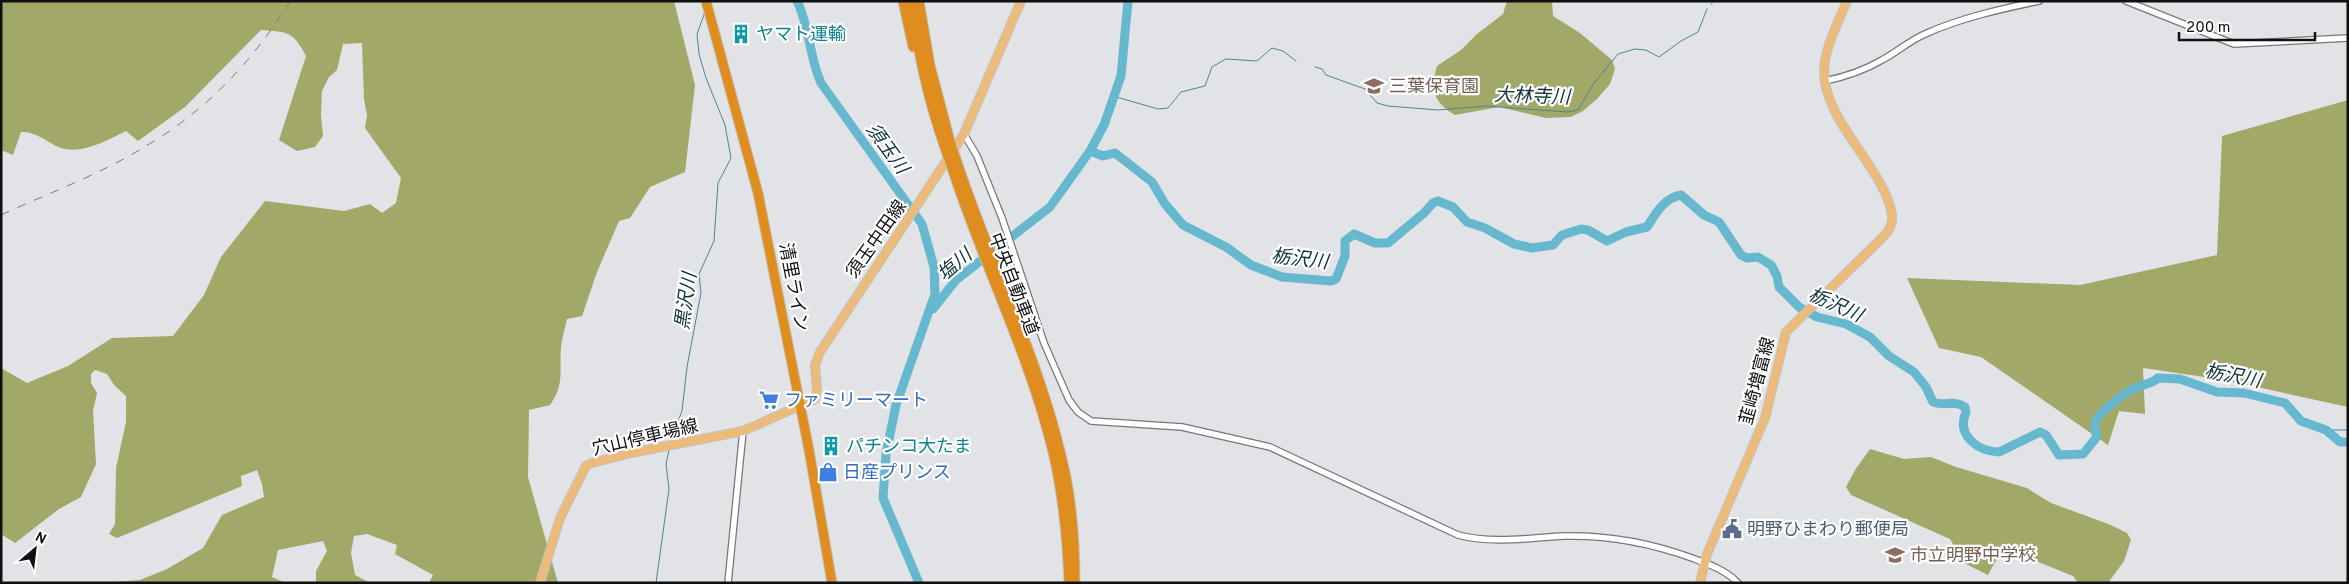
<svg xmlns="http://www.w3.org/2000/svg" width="2349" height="584" viewBox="0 0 2349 584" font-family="Overpass,'Noto Sans JP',sans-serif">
<rect width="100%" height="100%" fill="#e2e3e6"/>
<path fill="#a1a868" d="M1,1H674L695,85L685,172L650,187L630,218L619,221L597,272L582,316L567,319C565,328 562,338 561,347C559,371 565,384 550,405L529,410L528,477L558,583H429L433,575L395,554L397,545L367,534L354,536L351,553L355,575L370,583H316V571L327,551L323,541L278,550L272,577L286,583H103L140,580L167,569L203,548L222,515L264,497L262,484L257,470L241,476L242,486L117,538L109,534L115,524L116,468L126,422V396L114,385L107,374L95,370L91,374V383L97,393L93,411L96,464L81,497L59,509L15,543L1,534V368L27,383L68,366L112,338L173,336L204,295L221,257L265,201L344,211L370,204L382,213L396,203L401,178L365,128L367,115L364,99L362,43L343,44L337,70L329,77L322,91L321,115L323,136L315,147L297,151L279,140L306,56C293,31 288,32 261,30L185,107L138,141L126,131C105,141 79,157 56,146C45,140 34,131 21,132L13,155L1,150Z
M1507,1H1552L1553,16L1580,33L1612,60L1615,69L1610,84L1597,99L1583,111L1571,117L1546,118L1499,107L1455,115C1433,102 1430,89 1437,66L1461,50L1477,34L1503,14Z
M2348,100V407L2225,380L2143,368L2145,414L2119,411L2108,445L1981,357L1939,348L1907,278L2080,285L2217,255L2222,136Z
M1870,449L1904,459L1931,457L1956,467L2027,488L2051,503L2111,525L2127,533L2131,540L2124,561L2108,583H2078L2073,576L2018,554L1999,555L1988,575L1964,563L1950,539L1851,495L1846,487L1855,470Z"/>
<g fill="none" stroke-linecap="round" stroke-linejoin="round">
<path stroke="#4c8695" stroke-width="1" d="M1711,4L1714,1
M1315,67L1322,69L1326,75L1365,89L1377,103L1388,106L1438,110L1486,106L1567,112L1578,110L1594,83L1618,54L1635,49L1646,50L1659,57L1681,41L1698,32L1707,9
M1113,96L1158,109L1168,108L1181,92L1205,86L1212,67L1226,59L1257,61L1272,48L1283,51L1296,61
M2326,430H2348
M670,441L682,411L687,367L701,293L699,274L714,241L718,183L731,158L725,125L706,78L699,54L697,34L705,12
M656,583L669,489L666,464L669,450"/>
<path stroke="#66b8ce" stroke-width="9" d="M797,1C810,27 809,57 821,83L922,224L934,267L935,294L896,405L886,454L883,498L919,583
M1090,151L1103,156L1115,153L1152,182L1165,204L1183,225L1226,247L1251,265L1282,277L1331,281L1336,279L1345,256V241L1354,234L1375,243H1388L1424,213L1433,203L1438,201L1453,207L1467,222L1485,228L1514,244L1532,248L1553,245L1562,235L1581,229L1588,230L1607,241L1626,232L1647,227C1656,213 1664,198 1681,195L1704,215L1719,222L1741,255L1747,258L1758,257L1771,265L1777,276L1779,287L1799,307L1817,317L1846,324L1870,337L1889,356L1914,372L1926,387L1933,402C1944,407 1953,399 1965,407L1966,412C1956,435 1977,451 1999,452L2040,432L2046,435L2059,455L2083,454L2096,438C2097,433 2094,428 2095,423C2097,414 2124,393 2133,389C2142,384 2150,385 2158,378L2180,379L2217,392L2244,393L2285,403L2301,421L2326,430L2340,442H2348
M933,309L956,280L1050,207L1090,151L1104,125L1121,76L1128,1"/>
<defs>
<path id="minor" d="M2126,1L2234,44L2348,38
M1825,81C1844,77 1865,70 1882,60C1897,52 1909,41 1925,34C1960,18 2001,9 2039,1
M964,134L977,156L1002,218L1044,343L1069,400L1078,412L1091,421L1182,427L1270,447L1458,535C1492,544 1529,538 1564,536C1608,535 1651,543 1692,558C1708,564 1726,570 1738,583
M728,583L743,431"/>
<path id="major" d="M540,583L560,518L586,466L592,463L631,453L743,431L815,399L817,390L815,365L820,352L964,134L1021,1
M1700,583L1707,554L1765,418L1786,332L1884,236C1890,230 1893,224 1892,215C1885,171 1832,128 1825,82C1820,55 1837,26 1847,1"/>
<path id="highway" d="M706,1L758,193L809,450L832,583
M903,1L913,47
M912,1C917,52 929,103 946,151
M919,1L930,65L951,145
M956,159C989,260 1038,355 1062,459C1072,499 1075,541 1075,583
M951,165C980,256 1023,341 1048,433C1062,481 1067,532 1069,583"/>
</defs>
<use href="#minor" stroke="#76777a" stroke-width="8"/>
<use href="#major" stroke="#c1c1c1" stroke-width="10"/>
<use href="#highway" stroke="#c1c1c1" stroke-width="11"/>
<use href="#minor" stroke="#fff" stroke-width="5.5"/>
<use href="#major" stroke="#ecbb79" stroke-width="8"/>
<use href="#highway" stroke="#e08d20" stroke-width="9"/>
<path stroke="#7b7c7e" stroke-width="1" stroke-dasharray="9 9" stroke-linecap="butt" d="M1,215C49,193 101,174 146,146C206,111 254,60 290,1"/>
<defs>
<path id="highway-bridge" d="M951,145L956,159
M946,151L951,165"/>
</defs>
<use href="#highway-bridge" stroke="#c1c1c1" stroke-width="11" stroke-linecap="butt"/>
<use href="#highway-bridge" stroke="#e08d20" stroke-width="9"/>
</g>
<defs>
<symbol id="building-bare" viewBox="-9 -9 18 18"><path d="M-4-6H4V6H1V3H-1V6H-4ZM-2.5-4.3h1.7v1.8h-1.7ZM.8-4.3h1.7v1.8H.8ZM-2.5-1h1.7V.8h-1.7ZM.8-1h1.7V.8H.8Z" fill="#0f9aa8" stroke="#fff" stroke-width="2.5" paint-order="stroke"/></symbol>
<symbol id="school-bare" viewBox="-9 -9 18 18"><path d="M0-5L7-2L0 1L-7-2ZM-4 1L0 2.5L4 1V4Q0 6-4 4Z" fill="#8d6e63" stroke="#fff" stroke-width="2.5" paint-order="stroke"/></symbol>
<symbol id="supermarket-bare" viewBox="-9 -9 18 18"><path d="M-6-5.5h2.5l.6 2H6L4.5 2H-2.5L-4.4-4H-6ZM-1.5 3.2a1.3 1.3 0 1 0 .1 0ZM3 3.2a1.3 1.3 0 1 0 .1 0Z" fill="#3f7fe0" stroke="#fff" stroke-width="2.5" paint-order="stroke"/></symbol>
<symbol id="shop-bare" viewBox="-9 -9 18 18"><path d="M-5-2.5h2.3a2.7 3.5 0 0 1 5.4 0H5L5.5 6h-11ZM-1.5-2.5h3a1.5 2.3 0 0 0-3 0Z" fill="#3f7fe0" stroke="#fff" stroke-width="2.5" paint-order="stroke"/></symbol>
<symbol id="civic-bare" viewBox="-9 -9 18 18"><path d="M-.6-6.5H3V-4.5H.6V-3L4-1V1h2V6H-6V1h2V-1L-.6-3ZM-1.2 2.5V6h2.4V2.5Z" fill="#5c6f8a" stroke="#fff" stroke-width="2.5" paint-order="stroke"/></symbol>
</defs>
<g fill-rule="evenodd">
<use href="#building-bare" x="727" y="20" width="28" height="28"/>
<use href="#school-bare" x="1360" y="72" width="28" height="28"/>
<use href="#supermarket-bare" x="755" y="386" width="28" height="28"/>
<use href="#building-bare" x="817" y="432" width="28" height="28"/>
<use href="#shop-bare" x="814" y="458" width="28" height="28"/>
<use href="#civic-bare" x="1718" y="515" width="28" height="28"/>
<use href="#school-bare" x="1881" y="541" width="28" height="28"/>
</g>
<g text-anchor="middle" stroke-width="4.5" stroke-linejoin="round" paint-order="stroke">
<g font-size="18" fill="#0d838f" stroke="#fff" text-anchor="start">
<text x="756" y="40">ヤマト運輸</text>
<text x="846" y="452">パチンコ大たま</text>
</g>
<g font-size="18" fill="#785e54" stroke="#fff" text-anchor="start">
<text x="1389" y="92">三葉保育園</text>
<text x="1910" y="561">市立明野中学校</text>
</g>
<g font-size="18" fill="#0f1011" stroke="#fff">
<text transform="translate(876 239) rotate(-55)" y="6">須玉中田線</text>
<text transform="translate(1014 284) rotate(69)" y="6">中央自動車道</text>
<text transform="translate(794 287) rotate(79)" y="6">清里ライン</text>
<text transform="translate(1757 381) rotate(-75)" y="6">韮崎増富線</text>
<text transform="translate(645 437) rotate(-13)" y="6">穴山停車場線</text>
</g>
<g font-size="18" fill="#366cbe" stroke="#fff" text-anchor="start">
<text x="784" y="406">ファミリーマート</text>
<text x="843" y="478">日産プリンス</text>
</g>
<g font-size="18" fill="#4e5e75" stroke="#fff" text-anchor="start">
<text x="1747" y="535">明野ひまわり郵便局</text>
</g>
<g font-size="19" font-style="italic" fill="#0c353e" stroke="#fff">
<text transform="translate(1532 95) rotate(2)" y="7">大林寺川</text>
<text transform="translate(888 148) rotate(54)" y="7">須玉川</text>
<text transform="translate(1300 258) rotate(7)" y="7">栃沢川</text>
<text transform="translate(954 264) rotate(-40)" y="7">塩川</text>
<text transform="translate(685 301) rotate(-82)" y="7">黒沢川</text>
<text transform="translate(1836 304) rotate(24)" y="7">栃沢川</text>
<text transform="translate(2233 375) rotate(11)" y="7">栃沢川</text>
</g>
</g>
<rect width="2349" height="584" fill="none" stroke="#0f1011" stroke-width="5"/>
<g transform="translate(35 549) rotate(28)" stroke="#ffffff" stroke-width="4" paint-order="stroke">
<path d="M0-4L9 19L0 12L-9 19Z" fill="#0f1011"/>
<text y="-8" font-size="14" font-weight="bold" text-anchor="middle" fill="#0f1011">N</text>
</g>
<path d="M2179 32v8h136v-8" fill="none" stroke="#0f1011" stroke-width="2.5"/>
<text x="2186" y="32" font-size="15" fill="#0f1011" stroke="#ffffff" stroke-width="4" paint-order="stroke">200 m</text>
</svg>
